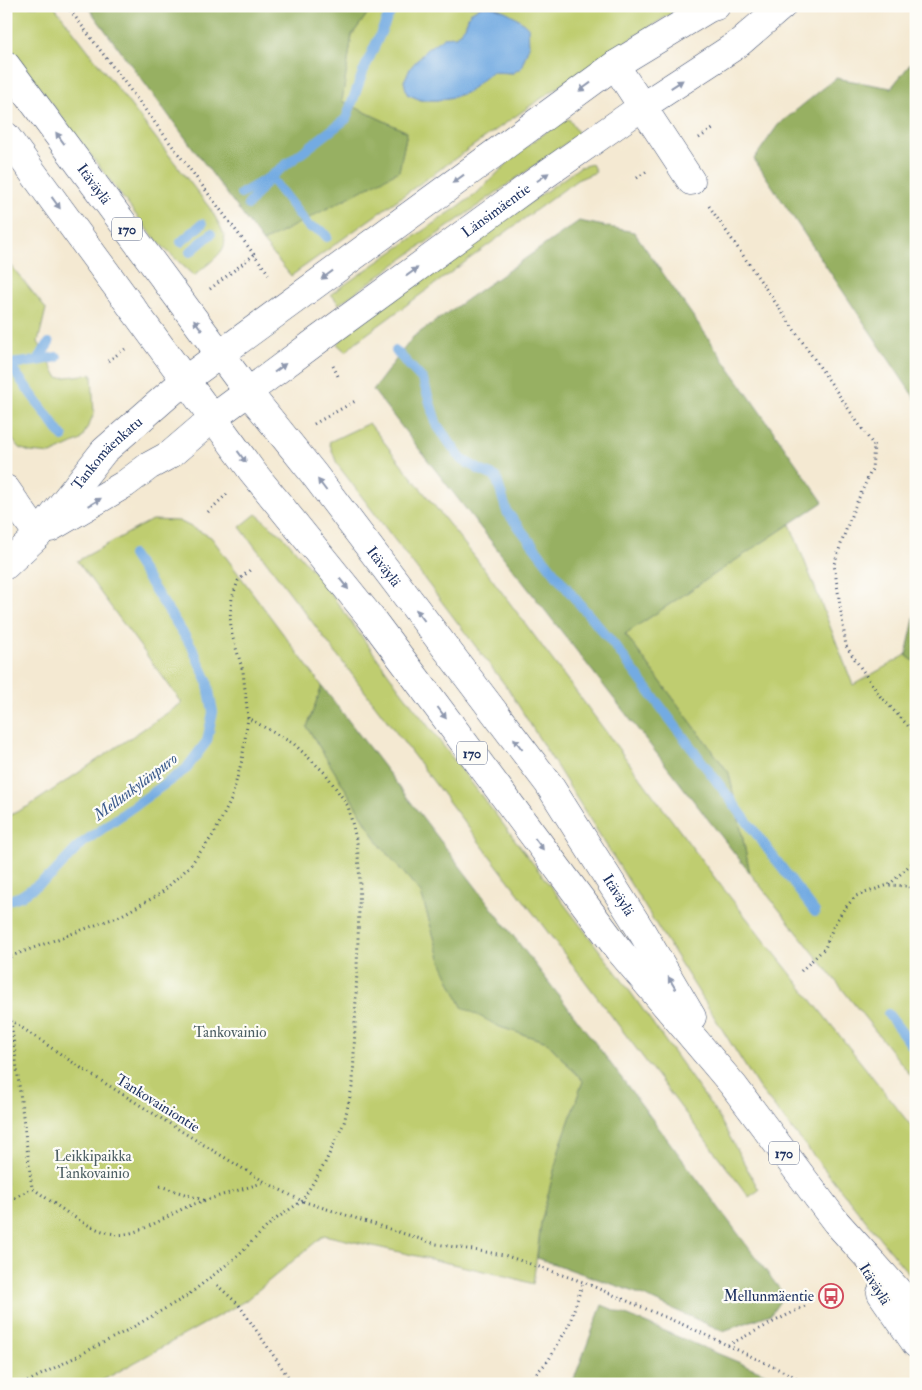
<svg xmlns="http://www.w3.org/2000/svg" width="922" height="1390" viewBox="0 0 922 1390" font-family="'IM FELL Double Pica',serif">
<rect width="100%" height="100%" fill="#fdfcf7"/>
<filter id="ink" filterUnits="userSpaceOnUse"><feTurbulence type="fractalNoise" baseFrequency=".02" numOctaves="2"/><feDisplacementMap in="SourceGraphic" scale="10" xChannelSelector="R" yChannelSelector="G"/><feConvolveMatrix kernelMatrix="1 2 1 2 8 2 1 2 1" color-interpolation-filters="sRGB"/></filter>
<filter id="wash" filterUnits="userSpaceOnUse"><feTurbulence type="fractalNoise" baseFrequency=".0096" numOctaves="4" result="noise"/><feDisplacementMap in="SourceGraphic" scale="20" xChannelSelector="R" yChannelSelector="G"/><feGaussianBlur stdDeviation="1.12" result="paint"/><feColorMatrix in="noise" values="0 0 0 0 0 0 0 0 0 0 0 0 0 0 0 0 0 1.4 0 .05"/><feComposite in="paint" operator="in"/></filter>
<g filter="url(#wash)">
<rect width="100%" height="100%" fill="#f4e9d2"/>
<path fill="#bfcd6f" stroke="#6d7e66" d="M6,6H54L209,207C235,248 228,247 194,276L162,246L142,223L6,43Z
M373,6H482L470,13L465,26L456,36L444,37L411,67L404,81L407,94L421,100H437L453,97L468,92L491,72L513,73L522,21L498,8L489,6H683C548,89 420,184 291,276L263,242L399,170L407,132L342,101L352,35Z
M569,119L579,134L339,304L331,294L475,195L519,152L560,122Z
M592,164L596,172L577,180L356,342L346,352L337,344L352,329L580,167Z
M6,259L46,309L38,342L58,378L92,374L94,414L81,440L51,454L30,452L19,448L6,431Z
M369,423L489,575L715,878L916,1132V1283L759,1088L508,689L337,464L329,442Z
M256,514L284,537L320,579L396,684L619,976L717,1114L759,1190L749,1197L240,527Z
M152,520L179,521L211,537L322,686L307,727L380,845L421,893L441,961L500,1027L547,1042L583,1081L560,1147L541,1223L533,1284L510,1277L324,1235L245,1301L96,1384H6V817L29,806L182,703L77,561Z
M790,524L853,685L906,655L916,663V1082L750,873L729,773L625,634Z"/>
<path fill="#97b062" stroke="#597060" d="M87,6H373L352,35L342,101L407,132L399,171L263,242Z
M916,57V400L754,159L778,125L836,78L891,88Z
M579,221L634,232L823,502L625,634L729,773L750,873L373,390L413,337Z
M916,610V663L906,655Z
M322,686L599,1048L784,1295L771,1314L723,1331L632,1291L537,1258L541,1223L560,1147L583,1081L547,1042L500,1027L462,1007L441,961L421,893L380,845L307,727Z
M602,1305L769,1375L762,1384H572Z"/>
<path fill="#73abe2" stroke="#476da0" d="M482,6C499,6 516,15 528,27L529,46L521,68L513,73L491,72L468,92L453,97L437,100H421L407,94L404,81L411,67L426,50L444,37L456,36L465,26L470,13Z"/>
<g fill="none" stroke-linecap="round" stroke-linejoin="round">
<path stroke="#73abe2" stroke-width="10" d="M241,194L270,177L346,119L363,72L388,17L394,6
M248,205L270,177L309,227L322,231L327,237
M181,242L202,224
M190,252L211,234
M396,351L423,380L437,425L461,459L480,470L496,477L507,512L572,595L615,646L815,912
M6,357L9,364L37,361L49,343
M37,361L57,357
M9,364L63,437
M6,901L21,896L52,875L81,844L186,769L207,741L213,712L207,680L192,647L132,555
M888,1014L916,1051"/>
</g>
</g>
<g filter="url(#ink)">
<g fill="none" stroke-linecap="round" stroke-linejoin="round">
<defs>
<g id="minor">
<path d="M615,65L691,181"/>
<path d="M6,489L38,535"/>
<path d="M50,528L125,484L149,466L171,454L213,418"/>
<path id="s1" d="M6,565L38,535L104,451L185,380"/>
</g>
<g id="major">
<path id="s2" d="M6,65L248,392L313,473L548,783L642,932L692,1017"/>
<path d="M6,136L252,471L371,618L618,949L733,1085L836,1222L916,1311"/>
<path d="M185,380L615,65L709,8L716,6"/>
<path id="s3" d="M213,418L318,340L532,184L643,106L738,44L782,6"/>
<path d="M881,1293L916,1344"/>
</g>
</defs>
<use href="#minor" stroke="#3c4b6f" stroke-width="29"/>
<use href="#major" stroke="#3c4b6f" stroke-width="29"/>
<path stroke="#3c4b6f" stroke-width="3" stroke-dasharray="1 4" stroke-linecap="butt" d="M67,6L271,277
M699,138L713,129
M637,178L647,171
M709,206L874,446L872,469L852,513L834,564L846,646L880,696L914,732L916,737
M210,289L255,254
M108,361L125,349
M333,366L338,376
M314,424L357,400
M208,512L229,492
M889,885L916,859
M6,958L120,916L160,894L189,867L214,834L231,800L242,760L248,718L243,671L232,635L230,618L232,598L238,581L251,569
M801,971L825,948L834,925L844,909L856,896L888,885L908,886L916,892
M6,1017L84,1070L194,1139L265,1182L302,1201L436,1244L504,1255L583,1282L693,1329L810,1384
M11,1021L32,1188C56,1204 86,1230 115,1234C136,1238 169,1214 189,1206C214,1197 240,1190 265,1182
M160,1186L206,1201
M6,1203L32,1188
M217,1285L239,1305L293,1384
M728,1345L807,1305
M23,1384L128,1330L187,1296L235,1258L273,1221L302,1201L324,1165L344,1123L353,1083L360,881L357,843L348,806L326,774L294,744L248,718
M526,1384L548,1361L569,1325L583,1282"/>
<use href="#minor" stroke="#fff" stroke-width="28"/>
<use href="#major" stroke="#fff" stroke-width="28"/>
</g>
<defs><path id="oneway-solid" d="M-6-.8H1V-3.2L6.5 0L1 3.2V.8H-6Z" transform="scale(1.25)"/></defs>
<g fill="#8d97ae">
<use href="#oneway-solid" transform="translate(677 84) rotate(-33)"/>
<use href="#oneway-solid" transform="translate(585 87) rotate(144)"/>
<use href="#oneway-solid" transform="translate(60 138) rotate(-126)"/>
<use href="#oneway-solid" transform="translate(543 177) rotate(-35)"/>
<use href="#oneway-solid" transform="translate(458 179) rotate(144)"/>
<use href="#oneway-solid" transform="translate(56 203) rotate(54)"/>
<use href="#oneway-solid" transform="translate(412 272) rotate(-36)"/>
<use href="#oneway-solid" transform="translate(327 275) rotate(144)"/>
<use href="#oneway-solid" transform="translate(198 325) rotate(-126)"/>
<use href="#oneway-solid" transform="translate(280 368) rotate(-37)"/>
<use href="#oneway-solid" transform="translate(242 457) rotate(54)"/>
<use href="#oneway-solid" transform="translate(322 485) rotate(-127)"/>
<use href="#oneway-solid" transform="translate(95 502) rotate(-31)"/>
<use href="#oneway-solid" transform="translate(344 584) rotate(51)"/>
<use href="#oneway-solid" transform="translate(420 615) rotate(-127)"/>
<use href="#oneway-solid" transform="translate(442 713) rotate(53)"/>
<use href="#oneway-solid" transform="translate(518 744) rotate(-127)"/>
<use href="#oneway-solid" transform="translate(539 844) rotate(53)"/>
<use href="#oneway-solid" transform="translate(672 983) rotate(-121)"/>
</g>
</g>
<defs>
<symbol id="bus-ring" viewBox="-11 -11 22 22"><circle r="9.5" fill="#fdfcf7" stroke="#d1495b" stroke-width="1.5"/><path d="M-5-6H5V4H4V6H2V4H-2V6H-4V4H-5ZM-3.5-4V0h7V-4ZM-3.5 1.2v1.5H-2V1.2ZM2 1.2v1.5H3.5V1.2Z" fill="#d1495b"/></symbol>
</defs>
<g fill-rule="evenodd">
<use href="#bus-ring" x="817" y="1282" width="28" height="28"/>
</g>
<g text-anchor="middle" stroke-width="4.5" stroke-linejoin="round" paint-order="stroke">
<g fill="#fdfcf7" stroke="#5f6c8c" stroke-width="1">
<rect x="112" y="217.5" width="30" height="23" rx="4"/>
<rect x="457" y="741.5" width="30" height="23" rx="4"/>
<rect x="769" y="1141.5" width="30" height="23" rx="4"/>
</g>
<g font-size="14" font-weight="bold" fill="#1b2f5e">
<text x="127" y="234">170</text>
<text x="472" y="758">170</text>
<text x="784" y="1158">170</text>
</g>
<g font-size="15" fill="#1b2f5e" stroke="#fdfcf7">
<text dy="5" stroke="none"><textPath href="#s2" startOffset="148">Itäväylä</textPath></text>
<text dy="5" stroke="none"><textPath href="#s3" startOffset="351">Länsimäentie</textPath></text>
<text dy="5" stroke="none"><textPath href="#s1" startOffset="151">Tankomäenkatu</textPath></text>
<text dy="5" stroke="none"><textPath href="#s2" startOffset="628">Itäväylä</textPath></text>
<text dy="5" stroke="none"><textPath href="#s2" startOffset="1032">Itäväylä</textPath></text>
<text transform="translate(158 1103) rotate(32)" y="5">Tankovainiontie</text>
<text transform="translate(875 1284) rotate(58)" y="5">Itäväylä</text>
</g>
<g font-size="15" fill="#4c5e63" stroke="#fdfcf7">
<text x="230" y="1037">Tankovainio</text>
<text x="93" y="1161">Leikkipaikka<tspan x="93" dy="17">Tankovainio</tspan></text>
</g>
<g font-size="15" fill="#1b2f5e" stroke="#fdfcf7" text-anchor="end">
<text x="814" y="1301">Mellunmäentie</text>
</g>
<g font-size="16" font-style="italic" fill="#3a5a8c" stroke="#fdfcf7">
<text transform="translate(135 786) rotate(-37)" y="6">Mellunkylänpuro</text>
</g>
</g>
<rect width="922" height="1390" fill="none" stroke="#fdfcf7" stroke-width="25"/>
</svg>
